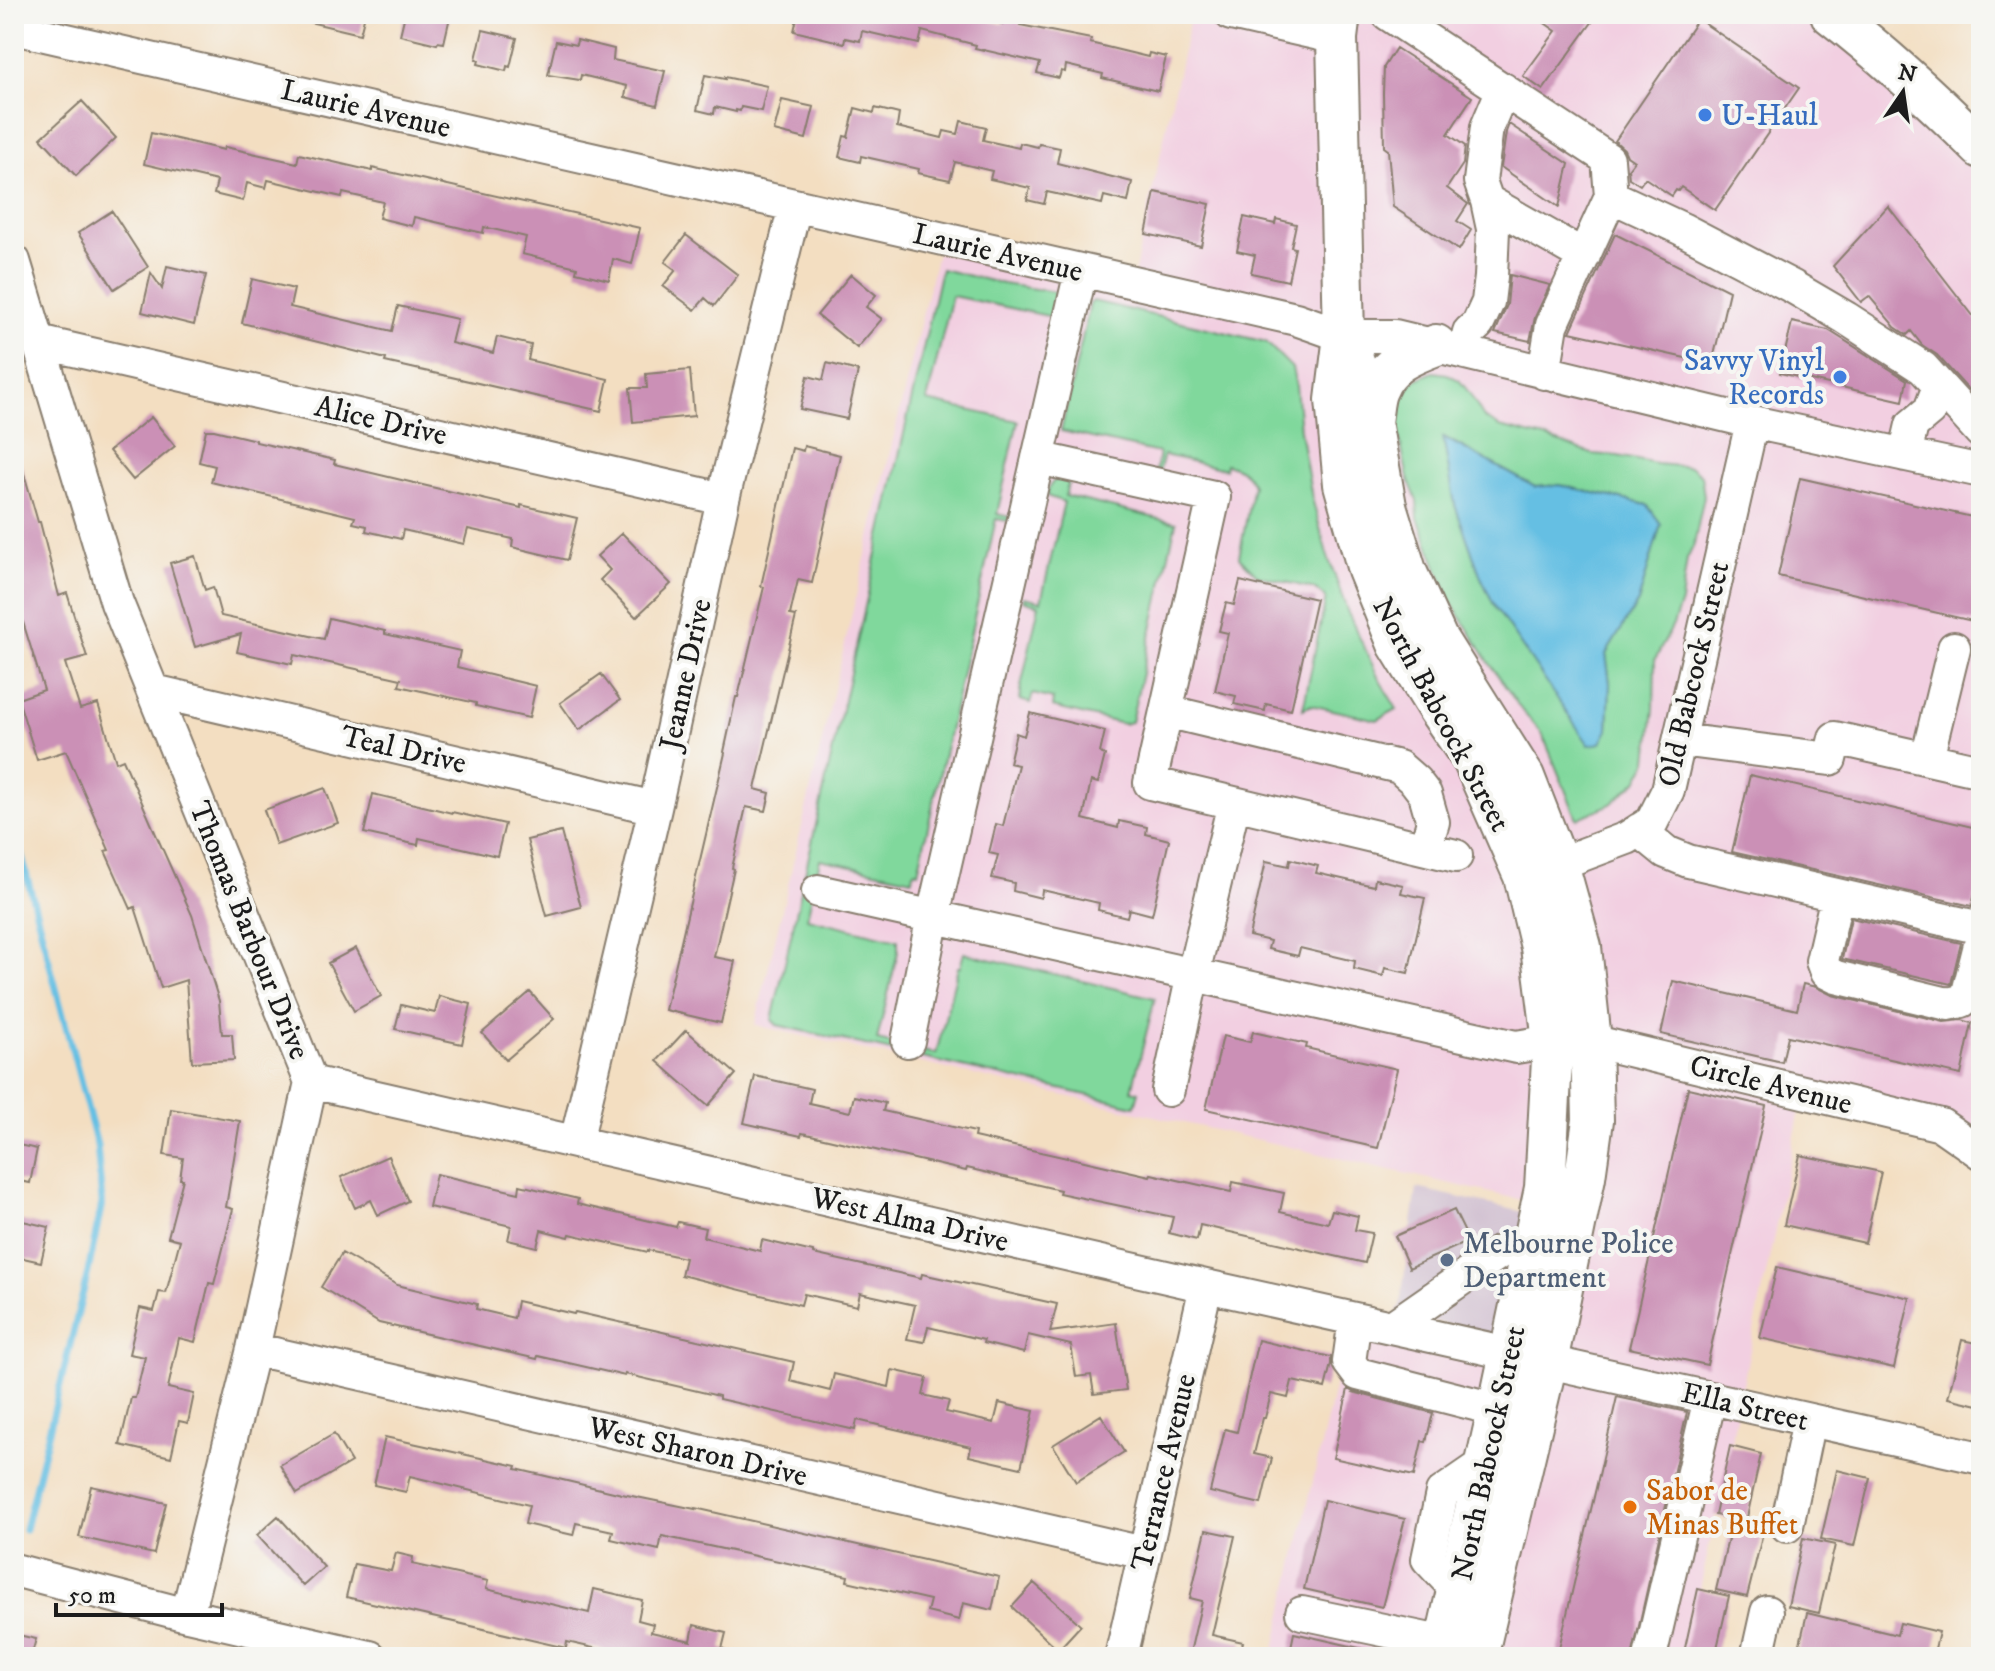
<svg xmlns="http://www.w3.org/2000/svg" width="1995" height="1671" viewBox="0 0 1995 1671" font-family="'IM FELL DW Pica',serif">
<rect width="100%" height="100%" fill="#f6f6f2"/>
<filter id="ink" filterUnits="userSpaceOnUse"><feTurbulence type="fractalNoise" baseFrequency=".0125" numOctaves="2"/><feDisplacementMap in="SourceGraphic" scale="16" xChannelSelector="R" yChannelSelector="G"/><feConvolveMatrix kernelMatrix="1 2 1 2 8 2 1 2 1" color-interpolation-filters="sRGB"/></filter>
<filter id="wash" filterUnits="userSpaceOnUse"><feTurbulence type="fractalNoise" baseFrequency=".006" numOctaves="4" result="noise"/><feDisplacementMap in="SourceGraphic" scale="32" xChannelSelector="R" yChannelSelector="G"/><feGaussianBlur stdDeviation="1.8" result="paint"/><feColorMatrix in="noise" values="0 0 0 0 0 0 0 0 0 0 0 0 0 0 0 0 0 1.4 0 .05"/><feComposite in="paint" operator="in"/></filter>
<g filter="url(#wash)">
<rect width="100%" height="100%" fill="#f3dec1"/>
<path fill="#f2cfe1" d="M1191,14H1831L1981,141V1153L1941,1125L1801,1106L1686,1657H1273L1350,1318L1510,1353L1561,1209L755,1025L937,253L1132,284Z"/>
<path fill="#cfbdcf" d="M1417,1188L1528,1213L1501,1338L1397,1312L1400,1306Z"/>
<path fill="#80d89c" stroke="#4e7a5c" stroke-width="2" fill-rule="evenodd" d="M941,269L1003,284L1062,293L1055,315L1048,316L952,296L927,401L1018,421L997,514L1014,518V522L996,519L918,872L914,871L912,879L820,859L807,918L898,940V952L877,1040L936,1054L958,967H960L964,953L1155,998L1132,1090L1139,1092L1135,1106L777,1025L772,1020Z
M1093,301L1266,342L1292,368L1296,386L1300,430L1312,498L1327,554L1348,613L1379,679L1397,709L1377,720L1311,705L1303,709L1326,598L1315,589L1257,575L1239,557L1253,485C1247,472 1239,468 1226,464L1225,469L1164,455L1159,472L1156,471L1159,453L1061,431L1090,304Z
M1433,372L1447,374L1459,380L1468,391L1484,418L1500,427L1549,439L1592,454L1618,456L1656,464L1691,467L1701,475L1704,496L1694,545L1687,559L1681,602L1673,625L1655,660L1654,709L1648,760L1637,781L1611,804L1577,819L1542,733L1522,711L1488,661L1450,600L1418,518L1417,501L1408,478L1399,436L1398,404L1405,390L1413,381ZM1444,437L1535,487L1559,485L1647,505L1661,524L1638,602L1606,654L1610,683L1608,730L1589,744L1495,607L1481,577L1455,505Z
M1066,478L1069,480L1065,496L1176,523L1131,722L1123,724L1052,707L1053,699L1033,694L1030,703L1020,700L1021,691H1020L1039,605L1023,600L1024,597L1041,601L1064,502L1049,497L1047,494C1050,482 1054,479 1066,478Z"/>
<path fill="#65bfe3" stroke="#406e80" stroke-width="2" d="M1443,437L1535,487L1559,485L1647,505L1661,524L1638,602L1606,654L1610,683L1608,730L1601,743L1589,745L1495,607L1481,577L1455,505Z"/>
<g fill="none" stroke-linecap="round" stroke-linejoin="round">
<path stroke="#65bfe3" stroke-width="7" d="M14,835L21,854L97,1145L102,1203L88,1272L25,1529"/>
</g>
<g id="blocks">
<path fill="#cb90b6" d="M306,14H365L360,34L305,21Z
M405,14H439L450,17L444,43L438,42L437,44L400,35Z
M798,14H960L1003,24L1004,18L1021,22L1020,25L1091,39L1090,43L1148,57L1149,53L1166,57L1158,91L1102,78L1103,74L1066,65L1065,72L1061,71L1059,78L1037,73L1040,63L975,48L976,45L922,31L919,44L862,31L860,41L845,38L844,43L794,31Z
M1532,14H1598L1543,90L1523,76L1556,31Z
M1698,19L1799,88L1715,210L1681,187L1678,191L1676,190L1672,196L1645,178L1640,185L1629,178L1628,169L1634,161L1627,156L1624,149L1615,141Z
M483,30L517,38L510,67L507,66L506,71L478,64L479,60L476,59Z
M577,40L614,49L613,60L665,71L657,105L625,97L627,86L581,75L580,80L548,75L556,41L576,45Z
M1396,48L1472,97L1448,134L1465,146L1463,164L1447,188L1468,204L1457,221L1471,230L1459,250L1393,207L1388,150L1384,147L1383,93L1384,67Z
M705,75L725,79V77L767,86L761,111L741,107L740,111L736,110V112L715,107L714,114L697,110Z
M782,100L814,107L806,139L774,131Z
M82,101L116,138L76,176L41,138Z
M855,108L874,113L875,108L899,114L897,127L942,138L944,131L958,134L961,121L986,127L983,140L1019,148L1020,143L1038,147L1039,144L1060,148L1057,163L1132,182L1128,202L1104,196L1102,204L1047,192L1044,204L1027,200L1030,188L990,179L992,171L955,162L950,180L918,173L919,169L861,156L860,162L839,157L844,136L848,137Z
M1509,124L1569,164L1559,207L1501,167L1506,132Z
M151,133L224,150L225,147L297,163L299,154L372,171V168L640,228L632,264L613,259L609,280L576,272L577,267L522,254L526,237L484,227L483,233L414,217L412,226L379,218L383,202L343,193L342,197L268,180L266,188L247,183L243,201L214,194L217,181L144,164Z
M1155,192L1210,204L1201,246L1146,234Z
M1888,206L1981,326V404L1937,355L1922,345L1911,331L1907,335L1895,327L1869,296L1861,302L1833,266Z
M112,211L148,267L114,289L78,233Z
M1244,217L1275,224L1276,219L1296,224L1291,247L1295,248L1288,281L1251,273L1255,255L1237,251Z
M1615,234L1729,291L1712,364L1570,332Z
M686,235L738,275L714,306L705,298L695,310L663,286L676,270L665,262Z
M167,266L206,275L194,325L142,312L151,273L162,289Z
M851,274L876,295L866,307L882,319L857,348L817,315Z
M1510,275L1550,285L1535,317L1530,341L1495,333L1507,305Z
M252,279L294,289L290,307L392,331L398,306L457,319L451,343L493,353L497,337L531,345L528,360L608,379L601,411L385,362L386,359L242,323Z
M1792,322L1828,330L1907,380L1903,401L1780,373Z
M827,363L858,371L847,419L800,409L808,376L823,380Z
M690,370L694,416L633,422L630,388H647L646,374Z
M151,417L175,446L133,480L109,451Z
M206,430H214L256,440V442L335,460L334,464L414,483L521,508V505L577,518L567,560L512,547L513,539L468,529L464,544L403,530L401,539L366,531L367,526L353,523L355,517L211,482L215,466L199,462Z
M804,446L840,455L812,583L798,580L790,615L796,616L755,789L770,793L766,811L746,807L732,868L734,869L714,957L735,961L721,1023L665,1010L725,753L724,752L736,697H738L764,587L761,586L792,448L803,451Z
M19,456L38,522H40L59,596L67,593L87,657L65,663L80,709L98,704L116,762L123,759L154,830L192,915L219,1001L222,1034H232L234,1060L192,1062L186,980L161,988L135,907L131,909L105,851L109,850L66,751L37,760L18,699L44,690L14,593V457Z
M1800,478L1981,519V623L1778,576Z
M622,533L671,584L636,617L600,580L610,570L597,556Z
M195,556L205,590L213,587L221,616L324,639L329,618L385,631V634L460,651L457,667L536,686L529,718L476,706V703L399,686L401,679L294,655L292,664L237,652L241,634L195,647L170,563Z
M1240,581L1316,599L1291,710L1266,704L1265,711L1234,704L1236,696L1215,691L1228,633L1219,631L1226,603L1234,605Z
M601,674L620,700L579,730L560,703Z
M1030,713L1105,731L1100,753L1105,755L1098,783L1091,781L1083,819L1118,828L1119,821L1147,827L1146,834L1169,840L1152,915L1129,909L1127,917L1098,910L1099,903L1042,890L1041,898L1013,891L1014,883L992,878L998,855L989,853L996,824L1003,826L1018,765L1009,763L1016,733L1024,736Z
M1750,775L1981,829V866L1972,906L1732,852Z
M325,788L338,823L276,845L264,810Z
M373,794L452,813V812L505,824L497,856L419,838L418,845L364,833Z
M561,832L581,907L547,916L527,840Z
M1290,859L1318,866L1316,873L1351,881L1374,886L1375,879L1403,885L1401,893L1425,898L1408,973L1385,968L1383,976L1354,969L1355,961L1300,948L1298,956L1268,949L1270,941L1249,936L1266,861L1289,866Z
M1851,918L1961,943L1951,984L1842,959Z
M356,948L381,996L354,1011L328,963Z
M1673,981L1797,1010L1803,984L1816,987L1832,995L1944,1022L1962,1020L1972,1023L1961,1075L1788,1036L1782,1062L1661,1034Z
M530,992L554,1019L506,1060L482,1033Z
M439,996L471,1004L462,1044L395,1029L401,1005L435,1013Z
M686,1030L736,1074L708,1106L657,1061Z
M1253,1032L1307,1044L1306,1048L1397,1069L1378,1148L1206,1109L1223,1036L1250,1042Z
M755,1076L812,1089L809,1103L850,1112L854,1096L885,1103L883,1111L975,1132L974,1137L1067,1158V1157L1150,1176L1151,1174L1231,1192L1233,1182L1284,1193L1280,1212L1328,1223L1332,1210L1358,1216L1355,1230L1372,1233L1365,1263L1200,1225L1197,1240L1169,1233L1173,1217L1059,1193L1060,1190L967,1168L966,1171L802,1133L801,1136L744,1123Z
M1688,1088L1766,1106L1707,1365L1629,1348Z
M171,1109L240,1121L226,1207L233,1209L214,1284L209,1283L195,1342L179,1338L168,1388L194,1394L188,1423L179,1421L171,1457L120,1445L131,1398H135L145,1357L129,1354L140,1308L154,1311L159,1292L166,1293L180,1240L168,1237L183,1179H180L183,1158L164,1155Z
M14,1144L37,1149L30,1183L14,1180Z
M1800,1155L1881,1172L1865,1243L1784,1225Z
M388,1156L408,1201L378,1215L371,1200L355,1208L341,1177Z
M436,1174L519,1193L520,1185L578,1199L577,1204L676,1227L678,1222L705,1228L703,1237L760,1251L762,1240L813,1252V1254L921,1278L922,1274L1057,1304L1050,1332L1116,1323L1126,1390L1094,1394L1091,1375L1076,1377L1071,1345L1028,1335L1024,1353L983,1343L984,1340L928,1327L924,1342L907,1339L915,1305L860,1293L857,1306L804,1294L801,1305L681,1275L685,1258L648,1250V1252L570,1234L569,1237L541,1230L537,1247L508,1240L511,1226L429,1207Z
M1454,1210L1469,1241L1409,1268L1395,1236Z
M14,1219L49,1227L41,1262L14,1256Z
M342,1253L397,1285L477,1304L476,1309L514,1318L517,1301L574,1314L575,1312L794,1362L790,1381L830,1391L834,1374L889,1387L892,1370L927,1378L923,1395L949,1401L946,1412L994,1423L999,1403L1034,1411L1021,1468L969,1456L971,1447L857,1420L855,1430L719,1399V1396L625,1374V1376L538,1356L537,1359L379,1323L321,1287Z
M1777,1267L1910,1298L1894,1368L1760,1338Z
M1258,1340L1331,1357V1364L1325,1388L1292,1381L1288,1398L1271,1394L1265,1418H1263L1254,1454L1272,1458L1261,1504L1210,1492L1225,1429L1237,1432Z
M1962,1340L1981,1344V1391L1978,1405L1948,1398Z
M1348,1389L1353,1392L1433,1413L1426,1442L1422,1441L1414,1476L1333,1458Z
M1617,1397L1687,1412L1632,1657H1557Z
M1101,1415L1124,1452L1076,1482L1053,1445Z
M334,1434L351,1462L297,1494L280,1465Z
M385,1437L517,1466L516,1469L622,1494L695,1509V1508L999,1577L992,1610L963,1603L959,1620L927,1612L930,1600L847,1581L848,1576L662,1536L659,1550L611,1539L613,1531L576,1523L573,1535L525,1524L529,1505L410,1476L406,1492L374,1485Z
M1730,1446L1761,1454L1746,1522L1715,1515Z
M1837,1470L1870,1478L1854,1546L1821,1539Z
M91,1486L166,1503L154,1554L79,1537Z
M1324,1500L1405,1519L1382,1607L1304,1589Z
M278,1516L324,1567L303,1586L257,1535Z
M1732,1522L1764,1529L1747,1597L1716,1590Z
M1206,1530L1235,1536L1212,1635L1243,1642L1239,1657H1189L1202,1601L1190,1598Z
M1803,1538L1835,1545L1819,1613L1788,1606Z
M396,1553L413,1557L412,1564L488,1581L486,1589L589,1613L594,1589L642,1600L638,1620L653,1624L651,1632L691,1641L694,1625L726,1633L722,1649L727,1650L726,1657H633L567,1642L566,1648L346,1597L354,1564L391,1571Z
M1034,1583L1081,1625L1058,1650L1012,1607Z
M1698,1589L1729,1596L1715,1657H1683Z
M1807,1613L1897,1635L1900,1623L1939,1632L1933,1657H1797Z
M1294,1633L1368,1650V1657H1289Z
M14,1634L36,1639L31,1657H14Z"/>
</g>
</g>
<g filter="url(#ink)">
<use href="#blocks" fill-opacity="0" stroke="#887d6e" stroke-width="2"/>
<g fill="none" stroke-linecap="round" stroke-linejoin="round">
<defs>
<path id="minor" d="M1231,14L1337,38
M1388,14L1608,159L1611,196L1552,325L1544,373
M14,28L1296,319L1344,336H1395L1752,422L1981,471
M1611,196L1682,229L1793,287L1846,318L1923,368L1981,432
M1487,201L1584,256
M14,261L117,603L311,1082L253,1349L187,1615
M39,342L723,499
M1464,352L1469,332L1478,324L1488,302L1491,277L1493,229L1487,201L1480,181L1487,127L1503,89
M1905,455L1912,425L1930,410L1939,386
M1038,458L1214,497L1150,783L1456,856
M154,691L655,808
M1166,711L1399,767L1415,781L1425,794L1433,822L1425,848
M1680,740L1830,759L1835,738L1981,771
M1927,758L1954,648
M1639,830L1666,852L1688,861L1981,928
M1558,864L1627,838L1652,822L1668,790L1752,422
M818,891L1516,1047L1553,1041H1591L1941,1125L1981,1153
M1837,896L1822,961L1826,972L1836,977L1948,1004L1962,1001L1968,993L1981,941
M908,1041L933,916L1081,271
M311,1082L1206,1286L1981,1458
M1168,1090L1193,974L1234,803
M576,1142L655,808L723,499L795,206
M1355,1319L1349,1362L1358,1374L1498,1410
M1392,1327L1500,1252L1535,1236
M253,1349L1144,1553
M1787,1526L1809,1420
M14,1570L187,1615L370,1657
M1457,1590L1428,1559L1442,1493L1487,1462
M1302,1613L1445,1643
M1121,1657L1206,1286
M1650,1657L1710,1398
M1757,1657L1767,1612"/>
<path id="major" d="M1340,14L1337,38L1344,336L1336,400L1344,484L1368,570L1398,644L1438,709L1473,760L1524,876L1541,947L1553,1041L1545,1188L1498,1410L1442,1657
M1831,14C1884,55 1933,100 1981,148
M1346,340L1366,394L1386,506L1406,571L1437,639L1524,777L1558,864L1581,947L1591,1041L1593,1120L1585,1177L1547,1362L1477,1657
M1371,421C1373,411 1373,399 1377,390C1387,363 1412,354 1436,345"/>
</defs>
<use href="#minor" stroke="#887d6e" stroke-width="36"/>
<use href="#major" stroke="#887d6e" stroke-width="44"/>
<use href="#minor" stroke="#fff" stroke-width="32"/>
<use href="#major" stroke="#fff" stroke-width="40"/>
</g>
</g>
<g fill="#3f7fe0" stroke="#f6f6f2" stroke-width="3">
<circle cx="1705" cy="115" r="8"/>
<circle cx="1840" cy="377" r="8"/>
</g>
<circle fill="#5c6f8a" stroke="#f6f6f2" stroke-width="3" cx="1447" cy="1260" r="8"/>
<circle fill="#e8710a" stroke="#f6f6f2" stroke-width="3" cx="1630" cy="1507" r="8"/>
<g text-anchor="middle" stroke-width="8" stroke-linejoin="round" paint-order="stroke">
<g font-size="30" fill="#1c1c1c" stroke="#f6f6f2">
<text transform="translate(366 108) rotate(13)" y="10">Laurie Avenue</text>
<text transform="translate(998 252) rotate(13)" y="10">Laurie Avenue</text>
<text transform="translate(381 420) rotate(13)" y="10">Alice Drive</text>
<text transform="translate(685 674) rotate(-78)" y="10">Jeanne Drive</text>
<text transform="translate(1693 674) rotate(-77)" y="10">Old Babcock Street</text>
<text transform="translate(1442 714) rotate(62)" y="10">North Babcock Street</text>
<text transform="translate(404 749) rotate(13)" y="10">Teal Drive</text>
<text transform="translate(250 930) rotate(68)" y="10">Thomas Barbour Drive</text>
<text transform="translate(1771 1084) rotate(14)" y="10">Circle Avenue</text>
<text transform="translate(910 1219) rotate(13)" y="10">West Alma Drive</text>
<text transform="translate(1745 1406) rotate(13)" y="10">Ella Street</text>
<text transform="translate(698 1451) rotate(13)" y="10">West Sharon Drive</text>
<text transform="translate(1488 1453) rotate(-78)" y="10">North Babcock Street</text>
<text transform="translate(1163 1472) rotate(-77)" y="10">Terrance Avenue</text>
</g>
<g font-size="30" fill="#366cbe" stroke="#f6f6f2" text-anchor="start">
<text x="1721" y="125">U-Haul</text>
<text x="1824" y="370" text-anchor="end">Savvy Vinyl<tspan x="1824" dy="34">Records</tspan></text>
</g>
<g font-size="30" fill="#4e5e75" stroke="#f6f6f2" text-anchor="start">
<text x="1463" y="1253">Melbourne Police<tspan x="1463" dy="34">Department</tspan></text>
</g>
<g font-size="30" fill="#c56008" stroke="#f6f6f2" text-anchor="start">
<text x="1646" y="1500">Sabor de<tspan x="1646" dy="34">Minas Buffet</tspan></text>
</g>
</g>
<rect width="1995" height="1671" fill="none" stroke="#f6f6f2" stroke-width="48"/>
<g transform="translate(1903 92) rotate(13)" stroke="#f6f6f2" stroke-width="6" paint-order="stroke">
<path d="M0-6L14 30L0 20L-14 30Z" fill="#1c1c1c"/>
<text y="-12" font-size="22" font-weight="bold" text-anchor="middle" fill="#1c1c1c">N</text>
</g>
<path d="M56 1603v12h166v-12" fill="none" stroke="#1c1c1c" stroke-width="4"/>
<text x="68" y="1603" font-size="24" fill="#1c1c1c" stroke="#f6f6f2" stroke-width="6" paint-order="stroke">50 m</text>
</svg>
